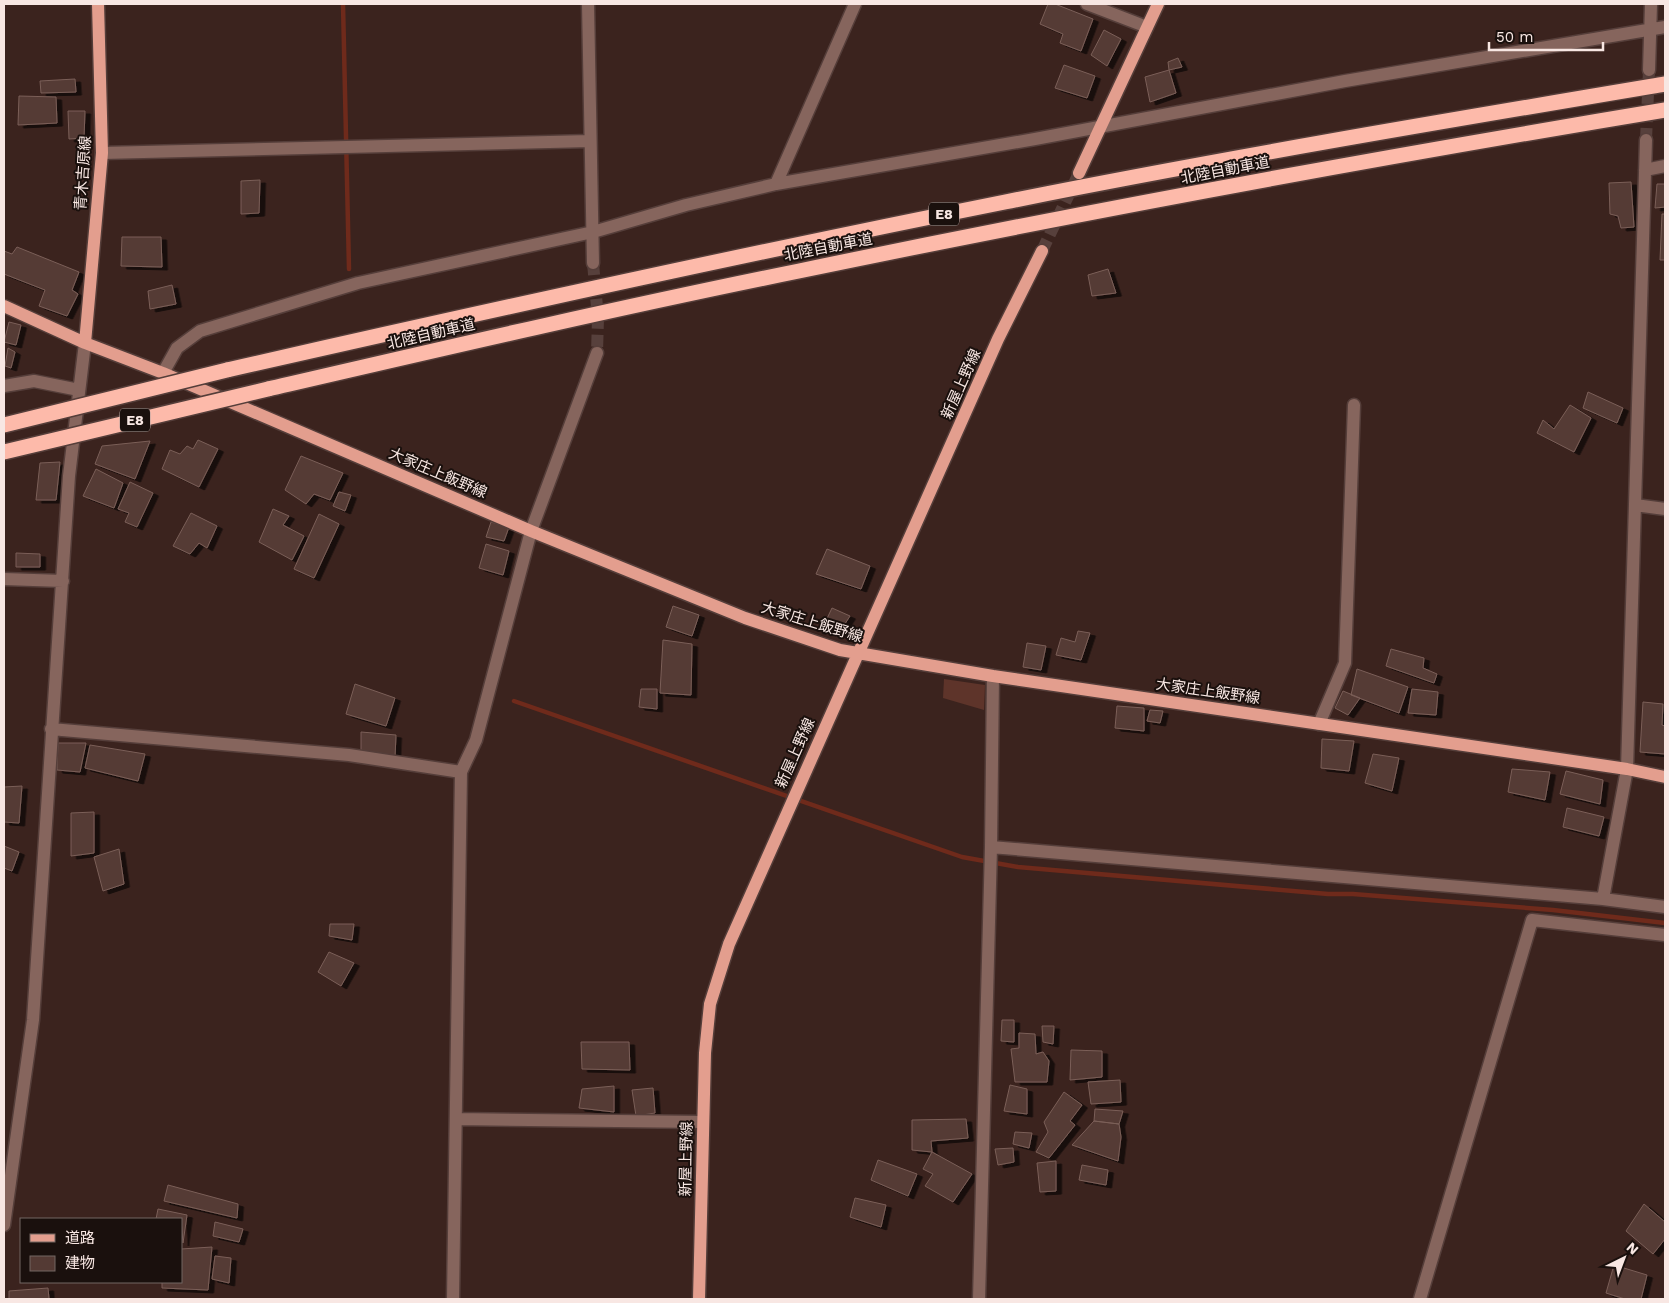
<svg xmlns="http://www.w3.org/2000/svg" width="1669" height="1303" viewBox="0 0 1669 1303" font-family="'Work Sans','Noto Sans JP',sans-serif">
<defs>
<filter id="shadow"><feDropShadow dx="5.5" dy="3" stdDeviation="0" flood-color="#0009"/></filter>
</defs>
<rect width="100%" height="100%" fill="#3b231e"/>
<path fill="#5e342a" d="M944,679L985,685L984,710L943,698Z"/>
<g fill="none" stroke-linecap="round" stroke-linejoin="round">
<path stroke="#6f2a1b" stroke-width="4.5" d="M343,4L349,269
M514,701L962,857L1018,867L1328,894H1353L1553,910L1665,923"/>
</g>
<path fill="#543a34" stroke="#7b5f58" filter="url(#shadow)" d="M1048,4H1055L1093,19L1081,51L1060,43L1063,34L1040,24Z
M1104,30L1121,39L1107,66L1091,55Z
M1178,58L1182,67L1169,70L1168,62Z
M1064,65L1095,76L1087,98L1055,88Z
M1169,70L1176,93L1150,102L1145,77Z
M75,79L76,92L41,93L40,81Z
M19,96L56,97L57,123L18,125Z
M68,111H85L84,138L69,139Z
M260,180L259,213L241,214V181Z
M1631,182L1634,227L1621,228L1618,216L1610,214L1609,183Z
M1657,184H1665V207L1655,208Z
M1662,214H1665V260H1660Z
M122,237H161L162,267L121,266Z
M17,247L79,272L72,290L78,294L67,316L39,306L45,290L4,274V251L12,254Z
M1108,269L1116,293L1092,296L1088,275Z
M172,285L176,304L150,309L148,291Z
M9,322L21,325L16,345L4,342Z
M8,348L15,352L11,368L5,366Z
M1588,392L1623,408L1617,423L1583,408Z
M1570,405L1591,418L1574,452L1537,433L1543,420L1554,429Z
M198,440L218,449L199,487L162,469L170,450L180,454L187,446L193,449Z
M150,441L135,479L95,464L102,446Z
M301,456L343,473L330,500L314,494L306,504L285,490Z
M60,462L56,500H36L40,463Z
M96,469L123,483L114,508L83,496Z
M130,482L153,493L137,527L125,522L129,513L118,509Z
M339,492L351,495L345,511L333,506Z
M273,509L289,516L283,525L304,536L292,560L259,542Z
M191,513L217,526L207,548L199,543L190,554L173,546Z
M319,514L339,524L314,578L294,569Z
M491,522L509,527L504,541L486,537Z
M486,544L509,551L503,575L479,568Z
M827,549L870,566L861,589L816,574Z
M16,553L40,554V567H16Z
M673,606L699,615L692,636L666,627Z
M832,608L850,616L837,636L822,629Z
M1078,631L1090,633L1081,660L1056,655L1061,638L1075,642Z
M663,640L692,644L691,695L660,693Z
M1027,643L1046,646L1041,670L1023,667Z
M1391,649L1424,658L1423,668L1437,674L1434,683L1386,666Z
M1357,669L1408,687L1399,713L1351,695Z
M355,684L395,698L386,726L346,714Z
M641,689H657V709L639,707Z
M1412,689L1438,692L1436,715L1408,713Z
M1343,691L1360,698L1348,715L1335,708Z
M1643,702L1663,704L1662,725L1665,726V754L1640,752Z
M1117,706L1144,708V731L1115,728Z
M1150,710L1163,711L1160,723L1147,721Z
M361,732L396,735L395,757L361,752Z
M1322,739L1354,741L1349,771L1321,768Z
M58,743H86L80,772L57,770Z
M90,745L145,754L138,781L85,768Z
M1373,754L1399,758L1392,791L1365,783Z
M1512,769L1550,772L1545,800L1508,792Z
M1566,771L1603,780L1600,804L1560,794Z
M22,786L19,823L4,822V787Z
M1567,808L1604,817L1599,836L1563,827Z
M94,812V853L71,856V813Z
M4,846L19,852L12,871L4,868Z
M119,849L124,884L103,891L94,857Z
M330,924H354L352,940L329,936Z
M329,952L354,963L341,986L318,972Z
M1002,1020H1014V1042L1001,1041Z
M1042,1026H1054L1053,1044L1043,1042Z
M1019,1033L1035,1034L1036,1054L1043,1052L1049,1061L1047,1082H1015L1011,1049L1019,1048Z
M581,1042H629L630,1070L582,1069Z
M1071,1050L1102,1051V1077L1070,1080Z
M1120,1080L1121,1102L1091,1104L1088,1082Z
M1010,1085L1027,1089V1114L1004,1111Z
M614,1086V1112L579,1108L582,1089Z
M653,1088L655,1113L636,1116L632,1090Z
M1064,1092L1082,1105L1070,1121L1075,1125L1049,1158L1036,1152L1048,1132L1044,1122Z
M1095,1109L1123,1111L1119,1124L1094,1121Z
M966,1119L968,1138L931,1141L932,1152L912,1150V1120Z
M1094,1121L1119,1124L1121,1137L1118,1161L1072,1145Z
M1015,1132L1032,1133L1029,1148L1013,1144Z
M1013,1148L1014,1162L998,1165L995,1149Z
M932,1152L972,1174L953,1202L925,1186L933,1174L923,1169Z
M878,1160L917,1174L908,1196L871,1180Z
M1056,1161V1191L1040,1192L1037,1163Z
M1082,1165L1108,1170L1106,1185L1079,1180Z
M168,1185L238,1204L237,1218L164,1201Z
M855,1198L886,1205L881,1227L850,1217Z
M1644,1204L1665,1222V1239L1653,1254L1626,1231Z
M158,1209L187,1215L183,1243L181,1219H156Z
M215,1222L243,1229L239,1242L213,1236Z
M212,1247L208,1290L162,1288V1282H181V1249Z
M215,1256L231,1258L229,1283L212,1279Z
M1614,1265L1647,1275L1641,1299H1625L1606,1293Z
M48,1288L49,1299H9V1291Z"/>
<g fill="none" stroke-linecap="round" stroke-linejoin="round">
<path stroke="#57403c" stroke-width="12" stroke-dasharray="12 6" stroke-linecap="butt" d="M1646,140L1649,70
M593,263L598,318L597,353"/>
<path stroke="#57403c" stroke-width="12" stroke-dasharray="12 6" stroke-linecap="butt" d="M1042,251L1079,173"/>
<defs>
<path id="minor" d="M588,4L593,263
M1087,4L1147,27
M1649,70L1651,4
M1646,140L1627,769L1603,899L1665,907
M102,153L590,141
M1645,170L1665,166
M776,184L855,4
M163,373L177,348L200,331L358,283L593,232L686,205L776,184L1035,139L1345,81L1665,27
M4,386L34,381L79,390
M1635,505L1665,509
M4,579L63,581
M1319,724L1345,663L1354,405
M51,729L349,755L461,772
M991,847L1603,899
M456,1119L703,1122
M4,1225L33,1020L69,476L85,343
M453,1299L461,772L476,740L531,531L597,353
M979,1299L991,847L993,676
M1420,1299L1532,920L1665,935"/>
<path id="major" d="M1079,173L1158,4
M4,306L85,343L163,373L531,531L745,618L840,650L993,676L1627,769L1665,777
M85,343L102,153L98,4
M699,1299L705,1053L710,1004L729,944L998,339L1042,251"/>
<path id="highway" d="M227,370C486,311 745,254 1005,202C1224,158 1445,121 1665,84
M268,389C445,348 621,307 799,271C1087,211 1376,158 1665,110"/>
</defs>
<use href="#minor" stroke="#553e3a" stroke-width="15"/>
<use href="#major" stroke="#553e3a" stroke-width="15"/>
<use href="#highway" stroke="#553e3a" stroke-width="18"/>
<use href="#minor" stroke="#86655d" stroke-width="12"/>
<use href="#major" stroke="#e39e8e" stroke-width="12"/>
<use href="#highway" stroke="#fdbaaa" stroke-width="15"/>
<defs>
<path id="highway-bridge" d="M4,425L227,370
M4,452L268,389"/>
</defs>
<use href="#highway-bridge" stroke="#553e3a" stroke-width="18" stroke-linecap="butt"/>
<use href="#highway-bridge" stroke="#fdbaaa" stroke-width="15"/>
</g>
<g text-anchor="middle" stroke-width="4" stroke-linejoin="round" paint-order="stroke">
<g fill="#1a100d" stroke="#b5a6a3" stroke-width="1">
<rect x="929" y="202.5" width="30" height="23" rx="4"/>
<rect x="120" y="408.5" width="30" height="23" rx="4"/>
</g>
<g font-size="14" font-weight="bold" fill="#f8e7e3">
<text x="944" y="219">E8</text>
<text x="135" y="425">E8</text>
</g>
<g font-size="15" fill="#f8e7e3" stroke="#1a100d">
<text transform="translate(1225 170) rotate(-11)" y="5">北陸自動車道</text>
<text transform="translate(83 173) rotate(-86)" y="5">青木吉原線</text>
<text transform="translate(828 247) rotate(-11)" y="5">北陸自動車道</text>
<text transform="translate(431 334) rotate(-13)" y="5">北陸自動車道</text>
<text transform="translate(961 384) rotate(-66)" y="5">新屋上野線</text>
<text transform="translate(438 473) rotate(23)" y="5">大家庄上飯野線</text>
<text transform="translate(812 622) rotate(17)" y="5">大家庄上飯野線</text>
<text transform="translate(1208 691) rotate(8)" y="5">大家庄上飯野線</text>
<text transform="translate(795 753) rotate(-66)" y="5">新屋上野線</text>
<text transform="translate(686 1159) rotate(-89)" y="5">新屋上野線</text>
</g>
</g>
<rect width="1669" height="1303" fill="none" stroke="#f8e7e3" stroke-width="10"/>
<rect x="20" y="1218" width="162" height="65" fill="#1a100d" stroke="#736663"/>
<rect x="30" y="1234" width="25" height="8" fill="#e39e8e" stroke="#736663"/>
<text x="65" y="1243" font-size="15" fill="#f8e7e3">道路</text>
<rect x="30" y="1256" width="25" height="15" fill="#543a34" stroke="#736663"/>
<text x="65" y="1268" font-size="15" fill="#f8e7e3">建物</text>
<g transform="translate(1624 1258) rotate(42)" stroke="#1a100d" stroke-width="4" paint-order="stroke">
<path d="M0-4L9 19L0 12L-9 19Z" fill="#f8e7e3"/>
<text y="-8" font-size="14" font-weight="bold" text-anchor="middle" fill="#f8e7e3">N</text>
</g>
<path d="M1489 42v8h114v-8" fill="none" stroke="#f8e7e3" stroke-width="2.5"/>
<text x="1496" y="42" font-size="15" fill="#f8e7e3" stroke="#1a100d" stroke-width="4" paint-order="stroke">50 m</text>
</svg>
